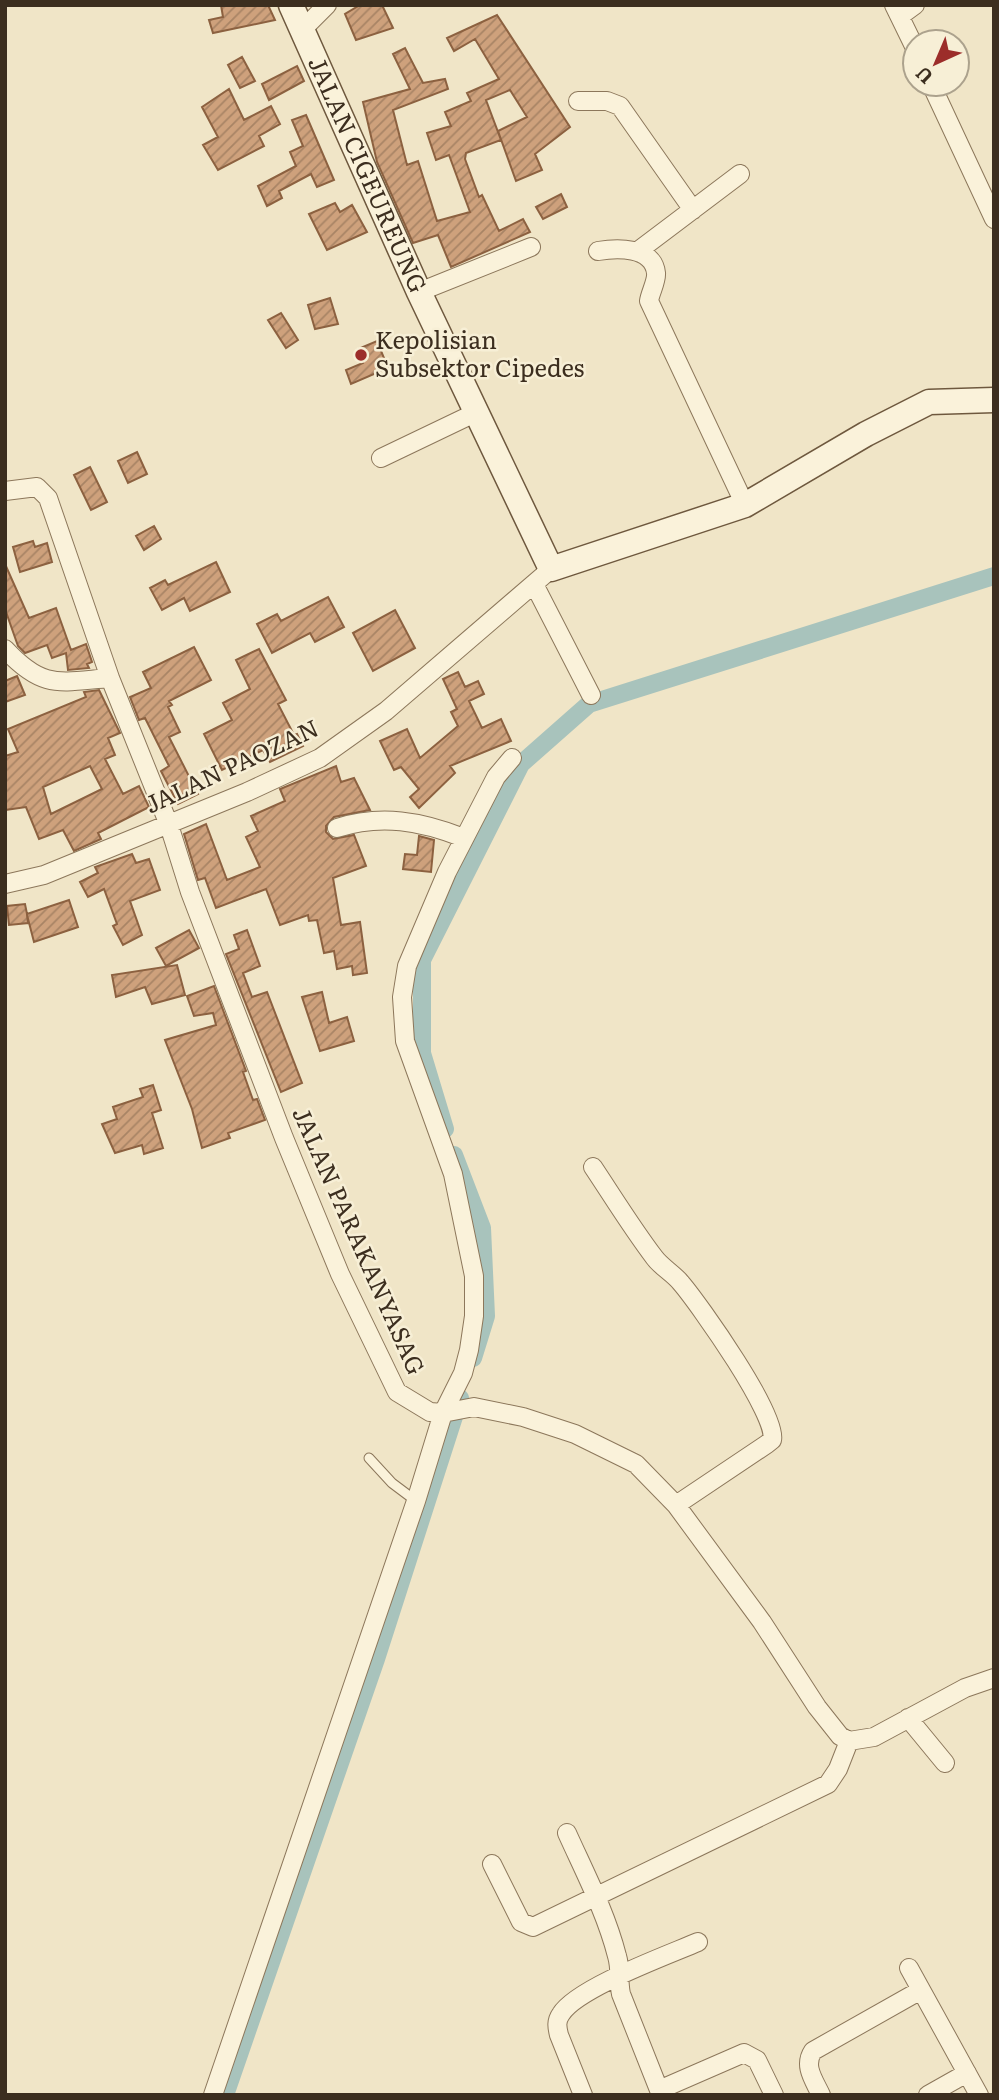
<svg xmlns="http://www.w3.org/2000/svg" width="999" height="2100" viewBox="0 0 999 2100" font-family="Literata,serif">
<defs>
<pattern id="building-hatch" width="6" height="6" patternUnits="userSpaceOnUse" patternTransform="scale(1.75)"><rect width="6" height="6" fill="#cea17c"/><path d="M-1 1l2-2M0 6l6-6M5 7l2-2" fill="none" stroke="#a88465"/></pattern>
</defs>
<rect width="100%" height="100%" fill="#f0e5c7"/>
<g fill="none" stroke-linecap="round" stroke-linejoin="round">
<path stroke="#a8c3bc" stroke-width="18" d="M445,1129L422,1053V960L521,764L589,704L994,576
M454,1155L482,1228L486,1316L473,1358
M225,2095L376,1659L460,1398"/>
</g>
<path fill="url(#building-hatch)" stroke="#8c6140" stroke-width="2" fill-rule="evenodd" d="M221,5H268L275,20L213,33L209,20L223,17Z
M360,5H382L393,28L356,40L345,14Z
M497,15L570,127L535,154L542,170L516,181L498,131L527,117L510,90L486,100L501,140L466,153L465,159L479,197L482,195L499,231L523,219L530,232L451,267L438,235L413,243L377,162L363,102L410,89L393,54L405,48L423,83L445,79L448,89L393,110L407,165L418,161L437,221L470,212L449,155L436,160L427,133L451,126L445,112L471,101L467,93L499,79L475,39L454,51L447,38Z
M242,57L255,81L240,88L228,65Z
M297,66L304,81L269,100L262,84Z
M229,89L244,120L271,106L280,124L259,136L264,146L218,170L203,145L218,137L202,107Z
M306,115L334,180L317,187L311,174L279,191L282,198L267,206L258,186L296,166L290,152L303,146L292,120Z
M561,194L567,207L543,219L536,207Z
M335,203L340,212L352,205L367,232L327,250L309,214Z
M330,298L338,324L315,329L308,305Z
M281,313L298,340L286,348L268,320Z
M377,341L388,368L351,384L346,370L363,363L358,349Z
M137,452L147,474L128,483L118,461Z
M90,467L107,502L91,510L74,475Z
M154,526L161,539L144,550L136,536Z
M33,541L35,547L47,543L52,562L20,572L13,547Z
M216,562L230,592L190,611L184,598L162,610L150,588L165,580L168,585Z
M5,564L29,618L56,608L71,650L86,644L92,662L87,664L89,668L68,670L66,653L52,658L47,645L25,653L18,646L5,609Z
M328,597L344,627L315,642L310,633L272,653L257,624L277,614L281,621Z
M395,610L415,648L373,671L353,633Z
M194,647L211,680L169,701L172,705L168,707L180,732L169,737L198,794L178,804L161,771L169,766L145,718L139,720L130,697L151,688L143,672Z
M259,649L286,700L278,704L294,735L297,734L303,746L270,762L263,750L222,770L204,734L232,720L223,703L250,689L236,660Z
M458,672L465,687L478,681L484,694L469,701L482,728L501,719L511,741L450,766L455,773L419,808L410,797L419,789L401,767L394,770L380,741L407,729L420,758L458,726L451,712L457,709L443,679Z
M17,676L25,695L5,702V681Z
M99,690L120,733L108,738L115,755L105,759L123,794L139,786L149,807L98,833L101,839L74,851L63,830L39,839L26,807L5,810V756L18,752L8,729L86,697L84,692ZM90,766L102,789L51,814L43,787Z
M336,766L341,782L354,778L370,810L334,817L326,826V832L333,839L354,835L366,866L333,878L341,925L360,922L367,973L353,975L352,966L337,969L334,951L324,953L317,920L309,921L308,915L280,925L266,889L216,908L205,878L198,880L184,834L206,824L227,880L260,867L246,837L258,831L251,816L285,801L280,789Z
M419,836L434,840L431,872L403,869L405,854L417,855Z
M132,854L136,863L149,859L160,890L130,901L142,935L123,945L113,926L117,924L104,889L88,897L80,882L98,873L95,867Z
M69,900L78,927L34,942L27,915L28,923L9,925L7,906L25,904L27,914Z
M189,930L199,948L166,966L156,948Z
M247,930L260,966L243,973L252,997L267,992L302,1083L281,1092L226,954L239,949L234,935Z
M177,965L185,995L152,1004L145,987L116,997L112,975Z
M214,986L246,1071L243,1072L253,1100L257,1099L265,1120L228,1133L230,1138L202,1148L192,1109L165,1040L216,1025L213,1013L194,1016L187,996Z
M322,992L329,1023L347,1017L354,1041L320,1051L302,997Z
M153,1085L161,1110L152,1113L163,1148L144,1154L142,1145L115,1153L102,1124L117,1119L113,1107L143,1097L140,1089Z"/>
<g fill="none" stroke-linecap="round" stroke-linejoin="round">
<defs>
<path id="lane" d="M369,1458L392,1483L416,1501"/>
<path id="street" d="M894,5L915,48
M900,16L915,5
M302,30L327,5
M931,84L994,219
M578,101H607L620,106L693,210
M598,251C616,248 653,246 656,273C657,281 650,293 649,301L745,505
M638,251L740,174
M419,292L531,247
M381,458L477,412
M5,491L37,487L48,498L110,678
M534,584L591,695
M5,649C43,690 59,682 110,678L169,825L190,892L284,1138L340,1274L397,1392L430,1412L443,1413L474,1407L523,1417L575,1434L636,1464L676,1505L762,1622L817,1707L840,1736L849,1741L874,1737L965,1688L994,1678
M337,828C381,814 421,821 464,838
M5,884L44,875L247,792L320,758L386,711L551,569
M593,1167C613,1197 632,1228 654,1257C661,1267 673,1273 681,1283C699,1304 779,1417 772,1440L767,1444L676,1505
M908,1718L945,1763
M567,1833C585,1873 606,1913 617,1956C621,1969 618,1980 621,1994L659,2090L744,2053L757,2060L774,2095
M492,1864L521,1922L533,1927L828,1784L838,1769L849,1741
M909,1968L979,2095
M213,2095L416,1501L443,1413L463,1373L469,1350L474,1316V1276L453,1174L405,1041L402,997L407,966L447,872L496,777L512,758
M583,2095L559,2035C557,2027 556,2021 561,2014C577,1988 668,1955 698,1942
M821,2095C814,2080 803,2066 813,2051L921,1990
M928,2095L967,2073"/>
<g id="secondary">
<path id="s1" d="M291,5L419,292L551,569L745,505L866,434L929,402L994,400"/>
</g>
</defs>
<use href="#lane" stroke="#8c775b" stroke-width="11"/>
<use href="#street" stroke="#8c775b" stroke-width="20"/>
<use href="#secondary" stroke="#6e583e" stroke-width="27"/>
<use href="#lane" stroke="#faf2da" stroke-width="9"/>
<use href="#street" stroke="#faf2da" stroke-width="18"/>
<use href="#secondary" stroke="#faf2da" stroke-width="24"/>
</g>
<circle fill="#9c2d2a" stroke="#f7efd6" stroke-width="2.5" cx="361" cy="355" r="7"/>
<g text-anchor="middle" stroke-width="5" stroke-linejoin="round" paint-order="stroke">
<g font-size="24" fill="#3c2e1f" stroke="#f7efd6">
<text dy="8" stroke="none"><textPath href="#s1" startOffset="186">JALAN CIGEUREUNG</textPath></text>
<text transform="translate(232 767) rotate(-25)" y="8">JALAN PAOZAN</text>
<text transform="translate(358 1241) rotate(66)" y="8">JALAN PARAKANYASAG</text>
</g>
<g font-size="24" fill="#3c2e1f" stroke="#f7efd6" text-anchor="start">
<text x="375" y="349">Kepolisian<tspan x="375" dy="28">Subsektor Cipedes</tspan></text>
</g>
</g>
<rect width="999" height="2100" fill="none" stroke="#3c2e1f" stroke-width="14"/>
<g transform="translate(936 63) rotate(224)"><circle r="33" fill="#f7efd6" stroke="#aca28d" stroke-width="2"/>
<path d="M0-5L12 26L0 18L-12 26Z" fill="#9c2d2a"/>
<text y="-10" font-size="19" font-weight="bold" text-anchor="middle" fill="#3c2e1f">U</text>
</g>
</svg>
